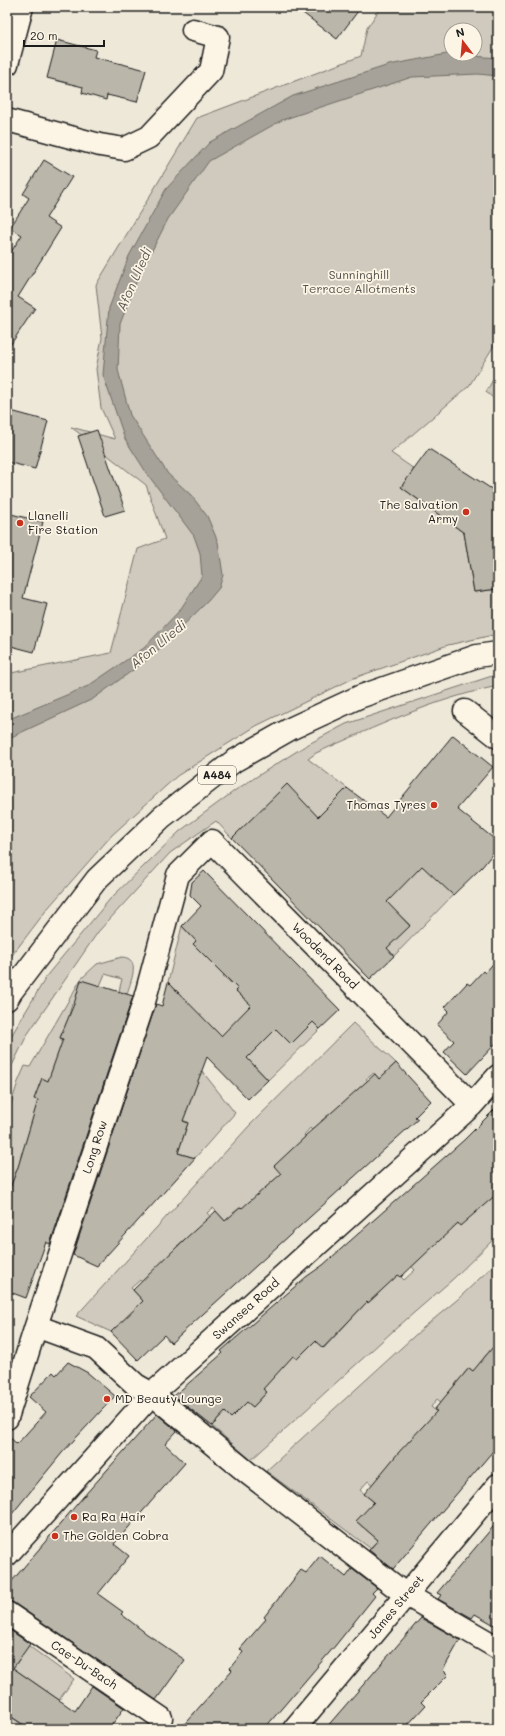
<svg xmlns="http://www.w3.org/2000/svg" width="505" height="1736" viewBox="0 0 505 1736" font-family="Mali,sans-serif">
<rect width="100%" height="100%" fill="#eee8d9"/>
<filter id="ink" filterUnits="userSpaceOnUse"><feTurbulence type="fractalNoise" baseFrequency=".025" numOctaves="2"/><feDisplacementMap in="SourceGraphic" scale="8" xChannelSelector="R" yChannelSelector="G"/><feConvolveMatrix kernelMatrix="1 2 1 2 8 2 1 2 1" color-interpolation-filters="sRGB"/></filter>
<g filter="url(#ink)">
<path fill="#cfcabd" stroke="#76736c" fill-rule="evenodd" d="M381,7H498V339L469,386L391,453L414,469L401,487L464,533L474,592L498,589V634L448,645L354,678L256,726L177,776L112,835L48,908L7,962V676L11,673L111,653L138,549L165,539L146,485L71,427L115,439L101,408L96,369L102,338L96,285L197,118L361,56L367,28ZM451,30H475V54H451Z
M498,371V402L486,392Z
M498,674V686C434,699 375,727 316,753L308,759L347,788L333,803L415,873L432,854L453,895L394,956L387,948L410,925L392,908L368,921L390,899L287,785L232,838L216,821L170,853L98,932L27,1035L7,1076V1043L48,974L110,899L180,831L237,789L305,746L346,724Z
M215,923L193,944L201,952H247L223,976L231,983L253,961L259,967L236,991L245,1000L268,978L299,1014L280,1033L291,1044L313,1022L320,1029L268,1080L253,1064L243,1073L228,1059L218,1068L214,1065L233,1046L204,1054L161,1010L179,993L168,982L182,926L191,936Z
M122,957C142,958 130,983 127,994L119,991L122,979L105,974L90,1009L72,1004L69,1015L91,1022L86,1037L63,1030L60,1038L82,1045L66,1087L42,1079L38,1089L59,1107L41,1158L22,1152L20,1160L37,1166L35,1172L18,1167L14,1177L28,1192L9,1185L7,1191V1116L18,1082L25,1066L30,1067L81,979L97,964Z
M353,1023L396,1063L379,1079L374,1073L366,1079L388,1102L349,1138L328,1115L321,1121L342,1145L333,1153L310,1128L304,1135L326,1160L255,1222L241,1207L233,1213L248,1230L240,1237L213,1208L207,1213L233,1243L186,1238L177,1246L201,1272L171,1253L163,1261L186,1286L165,1307L140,1280L131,1288L156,1315L136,1308L111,1332L76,1316L249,1126Z
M172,1042L202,1071L235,1113L195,1158L178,1153L188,1122L158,1113Z
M498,1176V1235L453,1279L393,1331L251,1460L212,1426L221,1417L210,1398L231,1418L240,1409L221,1391L228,1384L253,1407L267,1392L241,1370L294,1324L324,1348L363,1306L339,1284L343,1281L368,1303L380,1292L357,1269L378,1254L404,1280L415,1270L389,1243L427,1252L438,1242L418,1219L435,1199L460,1225L452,1185L476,1212L487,1202Z
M498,1261V1363L487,1354L480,1363L498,1379V1392L469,1368L463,1375L496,1403L473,1428L437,1399L431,1407L466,1436L403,1512L368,1481L360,1490L395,1520L356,1521L378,1540L370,1548L266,1471L423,1328L458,1299Z
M7,1630L74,1679L59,1700L13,1668L23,1654Z
M31,1708L37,1729H7V1714L20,1723Z"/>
<path fill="#a7a299" stroke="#6f6c67" d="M447,54L498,58V76L478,74L412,77L282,120L209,161L168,219L137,280L120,324L118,370L130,415L168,474L191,495L207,516L218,542L223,575L219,588L208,601L151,657L93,699L7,739V720L88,686L144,648L180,610L202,576L200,553L194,536L148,475L125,439L103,375L109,308L129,256L166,189L210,142L293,96L389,65Z"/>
<path fill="#bab6aa" stroke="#1c1c1c" d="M295,7H361L337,39Z
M57,40L96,50L94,57L146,70L137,102L107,95L106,100L82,93L83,87L47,78Z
M44,160L72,177L46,218L61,228L18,297L35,308L7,350V258L22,235L10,228L29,198L23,194Z
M7,410L48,421L35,469L7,462Z
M97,430L125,510L105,516L78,436Z
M429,449L498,493V589L474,592L464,533L401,487Z
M7,513L43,522L23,598L47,604L34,652L7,645Z
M453,735L493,767L457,809L498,842V847L482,867L453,895L422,866L387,902L410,926L387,948L394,956L370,979L232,838L287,784L318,817L347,788L386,817Z
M204,871L340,1010L320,1029L313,1022L291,1044L276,1029L247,1058L268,1080L248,1099L207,1057L183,1121L188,1123L178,1153L195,1158L97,1266L73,1255L156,1004L162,1006L168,982L221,1036L251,1005L236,991L238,989L193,944L196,941L182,926L201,906L190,895L192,882Z
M498,958V1041L467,1074L444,1052L454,1041L437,1025L449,1011L445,1007L467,983L470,985L483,971L485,973Z
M81,980L133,996L50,1244L46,1242L26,1298L7,1291V1196L18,1167L38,1100L34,1099L42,1078L48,1081L63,1039L60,1038L74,1004Z
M396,1063L431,1101L415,1117L418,1119L171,1343L164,1335L138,1360L111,1332L143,1301L133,1290L185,1239L216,1211L225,1221L241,1207L242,1208L281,1174L274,1166L305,1137V1136L375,1074L379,1079Z
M498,1106V1193L460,1226L458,1223L401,1277L398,1275L368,1303L367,1302L323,1348L315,1341L297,1359L293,1356L263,1389L267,1392L253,1407L247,1402L231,1418L225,1412L212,1426L174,1396L223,1353L221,1351L306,1277L323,1265L464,1140Z
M498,1341V1445L393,1569L369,1550L378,1540L356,1521L374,1502L364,1494L399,1452L437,1411L434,1410L469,1368L473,1371Z
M68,1362L88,1373L115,1396L62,1453L7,1520V1435L17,1444L46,1412L29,1397L53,1372L56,1375Z
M157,1414L177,1431L165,1444L185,1463L114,1544L129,1556L98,1594L123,1612L121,1614L147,1634L185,1660L156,1700L14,1603L7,1601V1587L83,1497Z
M498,1521V1627L475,1614L472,1618L438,1599L441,1595L437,1593Z
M320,1556L346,1577L352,1569L377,1588L372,1593L375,1596L335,1646L264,1729H180L232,1670L230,1668L243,1652L240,1649L266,1619L264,1617L301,1570L306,1573Z
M421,1618L460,1640L443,1670L448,1675L421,1702L425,1706L404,1729H325Z
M7,1628L30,1644L13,1668L75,1711L92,1686L124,1708L109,1729H30L7,1714Z"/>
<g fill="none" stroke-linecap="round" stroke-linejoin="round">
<defs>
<path id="minor" d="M7,64L22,7
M7,120L100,145L124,149L149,137L211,71L218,37L193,30
M465,711L498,737
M36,1326L96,1348L136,1385L152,1394L249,1474L405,1594L498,1648
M7,1418L36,1326L144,1002L178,875L212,841L472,1105
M7,1555L152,1394L472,1105L498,1076
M7,1613L161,1718
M294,1729L498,1485"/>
<path id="primary" d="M7,999L11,992L97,879L162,817L234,761L292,728L359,697L477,656L498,653"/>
</defs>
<use href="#minor" stroke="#1c1c1c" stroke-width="25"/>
<use href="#primary" stroke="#1c1c1c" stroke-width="25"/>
<use href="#minor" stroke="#fcf5e5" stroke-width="22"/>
<use href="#primary" stroke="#fcf5e5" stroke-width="22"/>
</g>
</g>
<g fill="#c8321e" stroke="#fcf5e5" stroke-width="1.5">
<circle cx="466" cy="512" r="4"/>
<circle cx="20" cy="523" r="4"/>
<circle cx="434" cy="805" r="4"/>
<circle cx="107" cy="1399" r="4"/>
<circle cx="74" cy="1517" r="4"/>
<circle cx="55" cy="1536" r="4"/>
</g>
<g text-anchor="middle" stroke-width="3.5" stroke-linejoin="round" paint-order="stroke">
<rect fill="#fcf5e5" stroke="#5f5d58" stroke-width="1" x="198" y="766" width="38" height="18" rx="3"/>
<g font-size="11" font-weight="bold" fill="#1c1c1c">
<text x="217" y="779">A484</text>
</g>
<g font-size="12" fill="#52504c" stroke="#fcf5e5">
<text x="359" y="279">Sunninghill<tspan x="359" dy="14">Terrace Allotments</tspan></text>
</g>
<g font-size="12" fill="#1c1c1c" stroke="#fcf5e5" text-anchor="start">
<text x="458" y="509" text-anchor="end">The Salvation<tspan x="458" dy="14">Army</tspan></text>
<text x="28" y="520">Llanelli<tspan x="28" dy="14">Fire Station</tspan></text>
<text x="426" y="809" text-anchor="end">Thomas Tyres</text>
<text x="115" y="1403">MD Beauty Lounge</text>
<text x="82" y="1521">Ra Ra Hair</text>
<text x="63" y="1540">The Golden Cobra</text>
</g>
<g font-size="12" fill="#1c1c1c" stroke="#fcf5e5">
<text transform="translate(325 956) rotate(45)" y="4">Woodend Road</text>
<text transform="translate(95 1147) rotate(-72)" y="4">Long Row</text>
<text transform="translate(246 1309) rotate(-42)" y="4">Swansea Road</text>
<text transform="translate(396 1607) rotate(-50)" y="4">James Street</text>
<text transform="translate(84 1665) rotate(34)" y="4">Cae-Du-Bach</text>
</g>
<g font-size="13" font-style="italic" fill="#5b5854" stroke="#fcf5e5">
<text transform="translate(134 279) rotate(-66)" y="5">Afon Lliedi</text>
<text transform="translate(158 644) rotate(-39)" y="5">Afon Lliedi</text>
</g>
</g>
<rect width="505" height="1736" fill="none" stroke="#fcf5e5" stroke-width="24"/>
<rect x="12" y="12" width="481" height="1712" fill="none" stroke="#1c1c1c" stroke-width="1.5" filter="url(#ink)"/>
<g transform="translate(463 42) rotate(344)"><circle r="19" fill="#fcf5e5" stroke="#a29e95"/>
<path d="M0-3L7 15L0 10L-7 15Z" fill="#c8321e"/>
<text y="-6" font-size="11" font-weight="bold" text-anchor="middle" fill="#1c1c1c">N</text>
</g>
<path d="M24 40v6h80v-6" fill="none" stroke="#1c1c1c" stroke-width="2"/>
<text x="30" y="40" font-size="12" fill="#1c1c1c" stroke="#fcf5e5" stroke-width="3" paint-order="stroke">20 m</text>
</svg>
